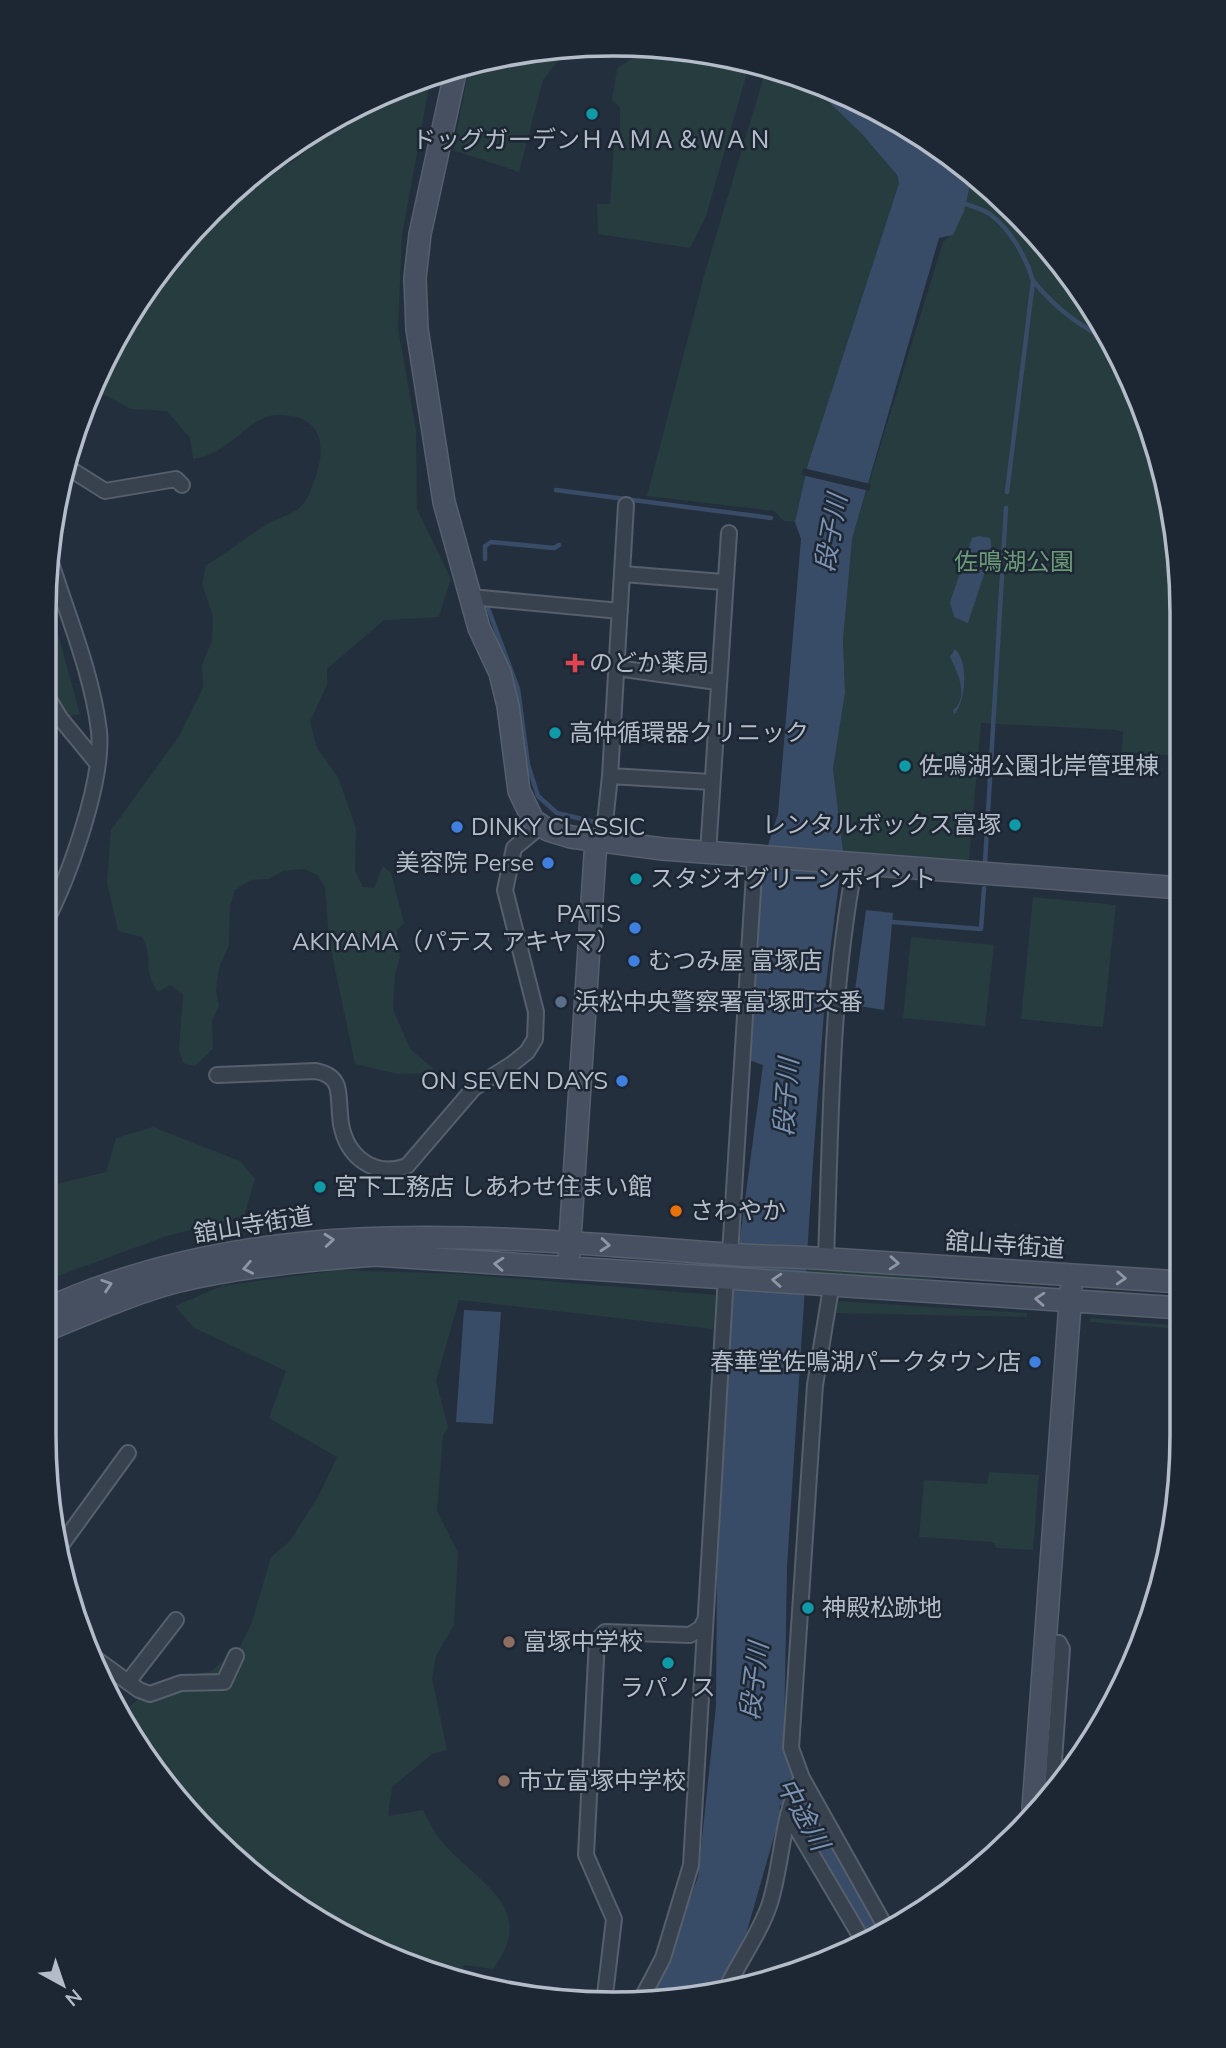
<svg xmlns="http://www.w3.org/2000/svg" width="1226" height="2048" viewBox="0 0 1226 2048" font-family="'Nunito Sans','Noto Sans JP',sans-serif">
<rect width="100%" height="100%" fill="#242f3e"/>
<path fill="#263c3f" d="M647,47L724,55L750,62L706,216L690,248L598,234L597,204H610L615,130L620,129V107L612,100L617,69Z
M568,48L543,80L519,172L453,150L470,64L502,55Z
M763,67L806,80L862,134L897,175L899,183L808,464L795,522L784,521L774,511L647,496L705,272L762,83Z
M431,76L402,235L398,328L416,430L417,509L451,579L439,617L384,620L327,669V685L310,722L317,748L338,777L356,828L355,870L363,887L374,888L383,866L391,873L404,923L397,930L400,957L395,975L393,1009L410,1049L433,1068L432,1073L398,1074L355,1064L329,940L325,887L317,875L304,869L283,871L269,879L251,880L235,890L230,906L229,945L219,968L216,990L219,1006L212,1020L213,1049L195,1066L183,1063L179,1050L183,994L170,985L158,992C141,967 155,961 142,937L118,931L107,882L111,830L179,736L203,688L202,665L212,640L213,616L202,584L206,565C228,553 247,536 269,523C278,518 290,515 298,509C306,503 311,490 314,481C328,445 322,414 277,415C248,416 231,454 193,459L190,438L167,411L131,409L94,389L140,296L211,210L259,176L294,161L315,143L330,122L396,87Z
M972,177L1041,237L1106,329L1163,465L1181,575V756L1122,752L1123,732L1115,730L981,723L969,860L843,851L833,769L845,693L843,640L852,538L943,242C962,227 966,201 972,177Z
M45,588L80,714L47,720L45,724Z
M1033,897L1116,905L1103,1027L1021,1019Z
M911,937L994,945L985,1026L903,1018Z
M153,1127L240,1161L255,1179L244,1216L167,1236L44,1281V1187L106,1172L116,1138Z
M682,1258C774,1273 868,1267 959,1283L727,1268L674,1262V1259Z
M339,1270L461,1274L716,1295L713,1329L459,1300L436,1381L448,1427L443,1436L437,1511L458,1553L454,1625L436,1656L432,1678L447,1750L432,1754L392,1787L388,1816L423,1810C427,1817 431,1826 436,1834C468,1880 543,1903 493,1969L463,1965L462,1979L430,1974L267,1887L161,1781L124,1711L160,1682L211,1671L240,1647L252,1622L271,1557L290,1541L319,1495L337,1457L269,1418L286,1371L194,1328L175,1306L222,1286Z
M837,1301L1027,1313V1317L833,1313Z
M1090,1318L1181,1326V1329L1090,1322Z
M989,1472L1039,1475L1033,1550L997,1548L992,1542L919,1537L924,1480L987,1484Z"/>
<path fill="#394c67" d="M806,80C868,98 924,135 972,177L964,211L953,235L939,238L852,539L843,640L845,693L833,769L843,851L826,983L813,1162L787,1567L784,1737L779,1819L745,1938L717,1987L650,1998L698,1877L716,1706L717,1572L732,1298L763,1065L749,1060L758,877L778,814L801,539L795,522L808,464L899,183L897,175L862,134Z
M979,536L990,538L992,550L968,623L954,617L950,602L972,538Z
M955,649C969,662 966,701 954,715L953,710C970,697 957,671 950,657Z
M866,910L893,913L884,1010L853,1005Z
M464,1310L501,1312L493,1424L456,1422Z"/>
<path fill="#242f3e" d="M803,468L871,484L869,491L802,475Z"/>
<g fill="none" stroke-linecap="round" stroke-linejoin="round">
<path stroke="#394c67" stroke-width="4.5" d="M966,204C974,207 984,210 991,215C1011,230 1027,259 1033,281L1007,492
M1034,282C1055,307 1080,328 1111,340
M556,490L771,518
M485,559V546L491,542L554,548L559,545
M488,608L518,689L528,765L538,796L557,813L595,822
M985,863L1006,508
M892,922L981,929L984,888"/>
<path stroke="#394c67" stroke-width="28" d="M775,1745L778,1773L870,1934"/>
<defs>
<path id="street" d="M67,467L105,491L176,479L182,485
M623,574L723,582
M471,597L620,611
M617,668L717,682
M45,693L60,718L97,763
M610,776L711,782
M603,841L610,776L626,505
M708,853L729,533
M44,925C68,880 104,781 99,731C92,672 66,612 49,556
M217,1075L316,1071C325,1073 333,1076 337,1086C340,1097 339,1112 341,1124C347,1157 374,1178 407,1166L474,1088L512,1064L527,1052L535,1039L536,1012L505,890L514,848L541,826
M730,1254L755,858
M826,1258C831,1127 830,994 855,864
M829,1283L830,1294L815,1385L791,1748L802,1778L885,1926
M62,1544L128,1453
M1045,1642L1059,1643L1062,1649L1052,1788
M96,1659L139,1690L150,1694L181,1683L224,1682L236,1656
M128,1682L176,1620
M788,1814L862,1939
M728,1985C741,1959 761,1931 770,1903C783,1861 781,1817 802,1778
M641,2000L663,1958L691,1865L726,1276
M604,2003L614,1919L586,1855L597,1640L605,1632L690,1635L701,1628L705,1620"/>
<path id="secondary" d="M456,69L420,234L415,278L417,329L444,502L479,628L500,673L508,706L519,791L533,820L548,830L571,837L663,849L1181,888
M569,1254L596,840
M44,1310C261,1210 495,1237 726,1254C760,1257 795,1256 830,1259C947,1266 1064,1275 1181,1282
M44,1331C88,1313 133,1293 179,1281C244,1266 309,1260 375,1255L1181,1308
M1033,1808L1071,1290"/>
</defs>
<use href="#street" stroke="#565f6c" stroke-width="18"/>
<use href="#secondary" stroke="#565f6c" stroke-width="24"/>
<use href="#street" stroke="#38414e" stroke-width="14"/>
<use href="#secondary" stroke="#465061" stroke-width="21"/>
</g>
<defs><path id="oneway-chevron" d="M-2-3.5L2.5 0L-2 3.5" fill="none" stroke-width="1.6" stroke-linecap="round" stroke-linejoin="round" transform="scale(1.75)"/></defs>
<g stroke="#8e96a5">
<use href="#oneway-chevron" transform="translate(329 1240) rotate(-5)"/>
<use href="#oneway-chevron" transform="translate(605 1245) rotate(5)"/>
<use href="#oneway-chevron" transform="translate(894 1263) rotate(4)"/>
<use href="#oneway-chevron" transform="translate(499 1264) rotate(-176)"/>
<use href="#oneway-chevron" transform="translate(248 1268) rotate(169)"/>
<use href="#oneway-chevron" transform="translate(1121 1278) rotate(3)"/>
<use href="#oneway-chevron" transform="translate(777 1280) rotate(-176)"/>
<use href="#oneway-chevron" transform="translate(107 1285) rotate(-18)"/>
<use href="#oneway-chevron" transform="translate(1040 1299) rotate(-176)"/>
</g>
<g fill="#0f9aa8" stroke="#1d2633" stroke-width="2.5">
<circle cx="592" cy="114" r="7"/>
<circle cx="555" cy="733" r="7"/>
<circle cx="905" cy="766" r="7"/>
<circle cx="1015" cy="825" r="7"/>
<circle cx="636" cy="879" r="7"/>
<circle cx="320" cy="1187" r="7"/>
<circle cx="808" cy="1608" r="7"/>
<circle cx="668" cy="1663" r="7"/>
</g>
<path fill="#e0444e" stroke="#1d2633" stroke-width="2.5" d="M571.5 652.5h7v7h7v7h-7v7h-7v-7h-7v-7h7z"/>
<g fill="#3f7fe0" stroke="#1d2633" stroke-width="2.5">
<circle cx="457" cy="827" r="7"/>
<circle cx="548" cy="863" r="7"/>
<circle cx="635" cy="928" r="7"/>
<circle cx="634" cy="961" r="7"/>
<circle cx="622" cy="1081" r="7"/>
<circle cx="1035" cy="1362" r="7"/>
</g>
<circle fill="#5c6f8a" stroke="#1d2633" stroke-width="2.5" cx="561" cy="1002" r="7"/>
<circle fill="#e8710a" stroke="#1d2633" stroke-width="2.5" cx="676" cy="1211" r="7"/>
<g fill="#8d6e63" stroke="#1d2633" stroke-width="2.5">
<circle cx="509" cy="1642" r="7"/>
<circle cx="504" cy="1781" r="7"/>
</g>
<g text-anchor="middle" stroke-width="5" stroke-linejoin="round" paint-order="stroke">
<g font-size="24" fill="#b4bcc9" stroke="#1d2633" text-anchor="start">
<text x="592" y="148" text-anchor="middle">ドッグガーデンＨＡＭＡ＆ＷＡＮ</text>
<text x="589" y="671">のどか薬局</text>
<text x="569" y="741">高仲循環器クリニック</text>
<text x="919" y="774">佐鳴湖公園北岸管理棟</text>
<text x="1001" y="833" text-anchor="end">レンタルボックス富塚</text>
<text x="471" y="835">DINKY CLASSIC</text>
<text x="534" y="871" text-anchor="end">美容院 Perse</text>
<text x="650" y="887">スタジオグリーンポイント</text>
<text x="621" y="922" text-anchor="end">PATIS<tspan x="621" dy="28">AKIYAMA（パテス アキヤマ）</tspan></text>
<text x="648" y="969">むつみ屋 富塚店</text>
<text x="575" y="1010">浜松中央警察署富塚町交番</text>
<text x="608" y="1089" text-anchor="end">ON SEVEN DAYS</text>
<text x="334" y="1195">宮下工務店 しあわせ住まい館</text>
<text x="690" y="1219">さわやか</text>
<text x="1021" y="1370" text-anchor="end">春華堂佐鳴湖パークタウン店</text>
<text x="822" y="1616">神殿松跡地</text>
<text x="523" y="1650">富塚中学校</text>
<text x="668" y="1696" text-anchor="middle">ラパノス</text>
<text x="518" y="1789">市立富塚中学校</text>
</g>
<g font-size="24" fill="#6b9a76" stroke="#1d2633">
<text x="1014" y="570">佐鳴湖公園</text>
</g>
<g font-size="24" fill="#b4bcc9" stroke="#1d2633">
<text transform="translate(253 1225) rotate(-9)" y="8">舘山寺街道</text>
<text transform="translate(1005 1245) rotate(4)" y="8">舘山寺街道</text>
</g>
<g font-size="26" font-style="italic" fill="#7c92b1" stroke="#1d2633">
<text transform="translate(831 533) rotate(-80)" y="9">段子川</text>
<text transform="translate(786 1097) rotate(-86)" y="9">段子川</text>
<text transform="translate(754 1681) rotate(-83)" y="9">段子川</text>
<text transform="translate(803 1814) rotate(61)" y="9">中途川</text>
</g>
</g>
<path d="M0 0H1226V2048H0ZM613 56H613A557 557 0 0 1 1170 613V1435A557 557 0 0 1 613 1992H613A557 557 0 0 1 56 1435V613A557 557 0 0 1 613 56Z" fill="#1d2633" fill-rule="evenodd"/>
<path fill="none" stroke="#b4bcc9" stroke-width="3.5" d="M613 56H613A557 557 0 0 1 1170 613V1435A557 557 0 0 1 613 1992H613A557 557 0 0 1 56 1435V613A557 557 0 0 1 613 56Z"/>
<g transform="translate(63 1985) rotate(140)" stroke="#1d2633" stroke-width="5" paint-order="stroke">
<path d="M0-5L12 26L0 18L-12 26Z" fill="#b4bcc9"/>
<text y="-10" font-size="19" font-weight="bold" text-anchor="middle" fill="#b4bcc9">N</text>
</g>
</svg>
